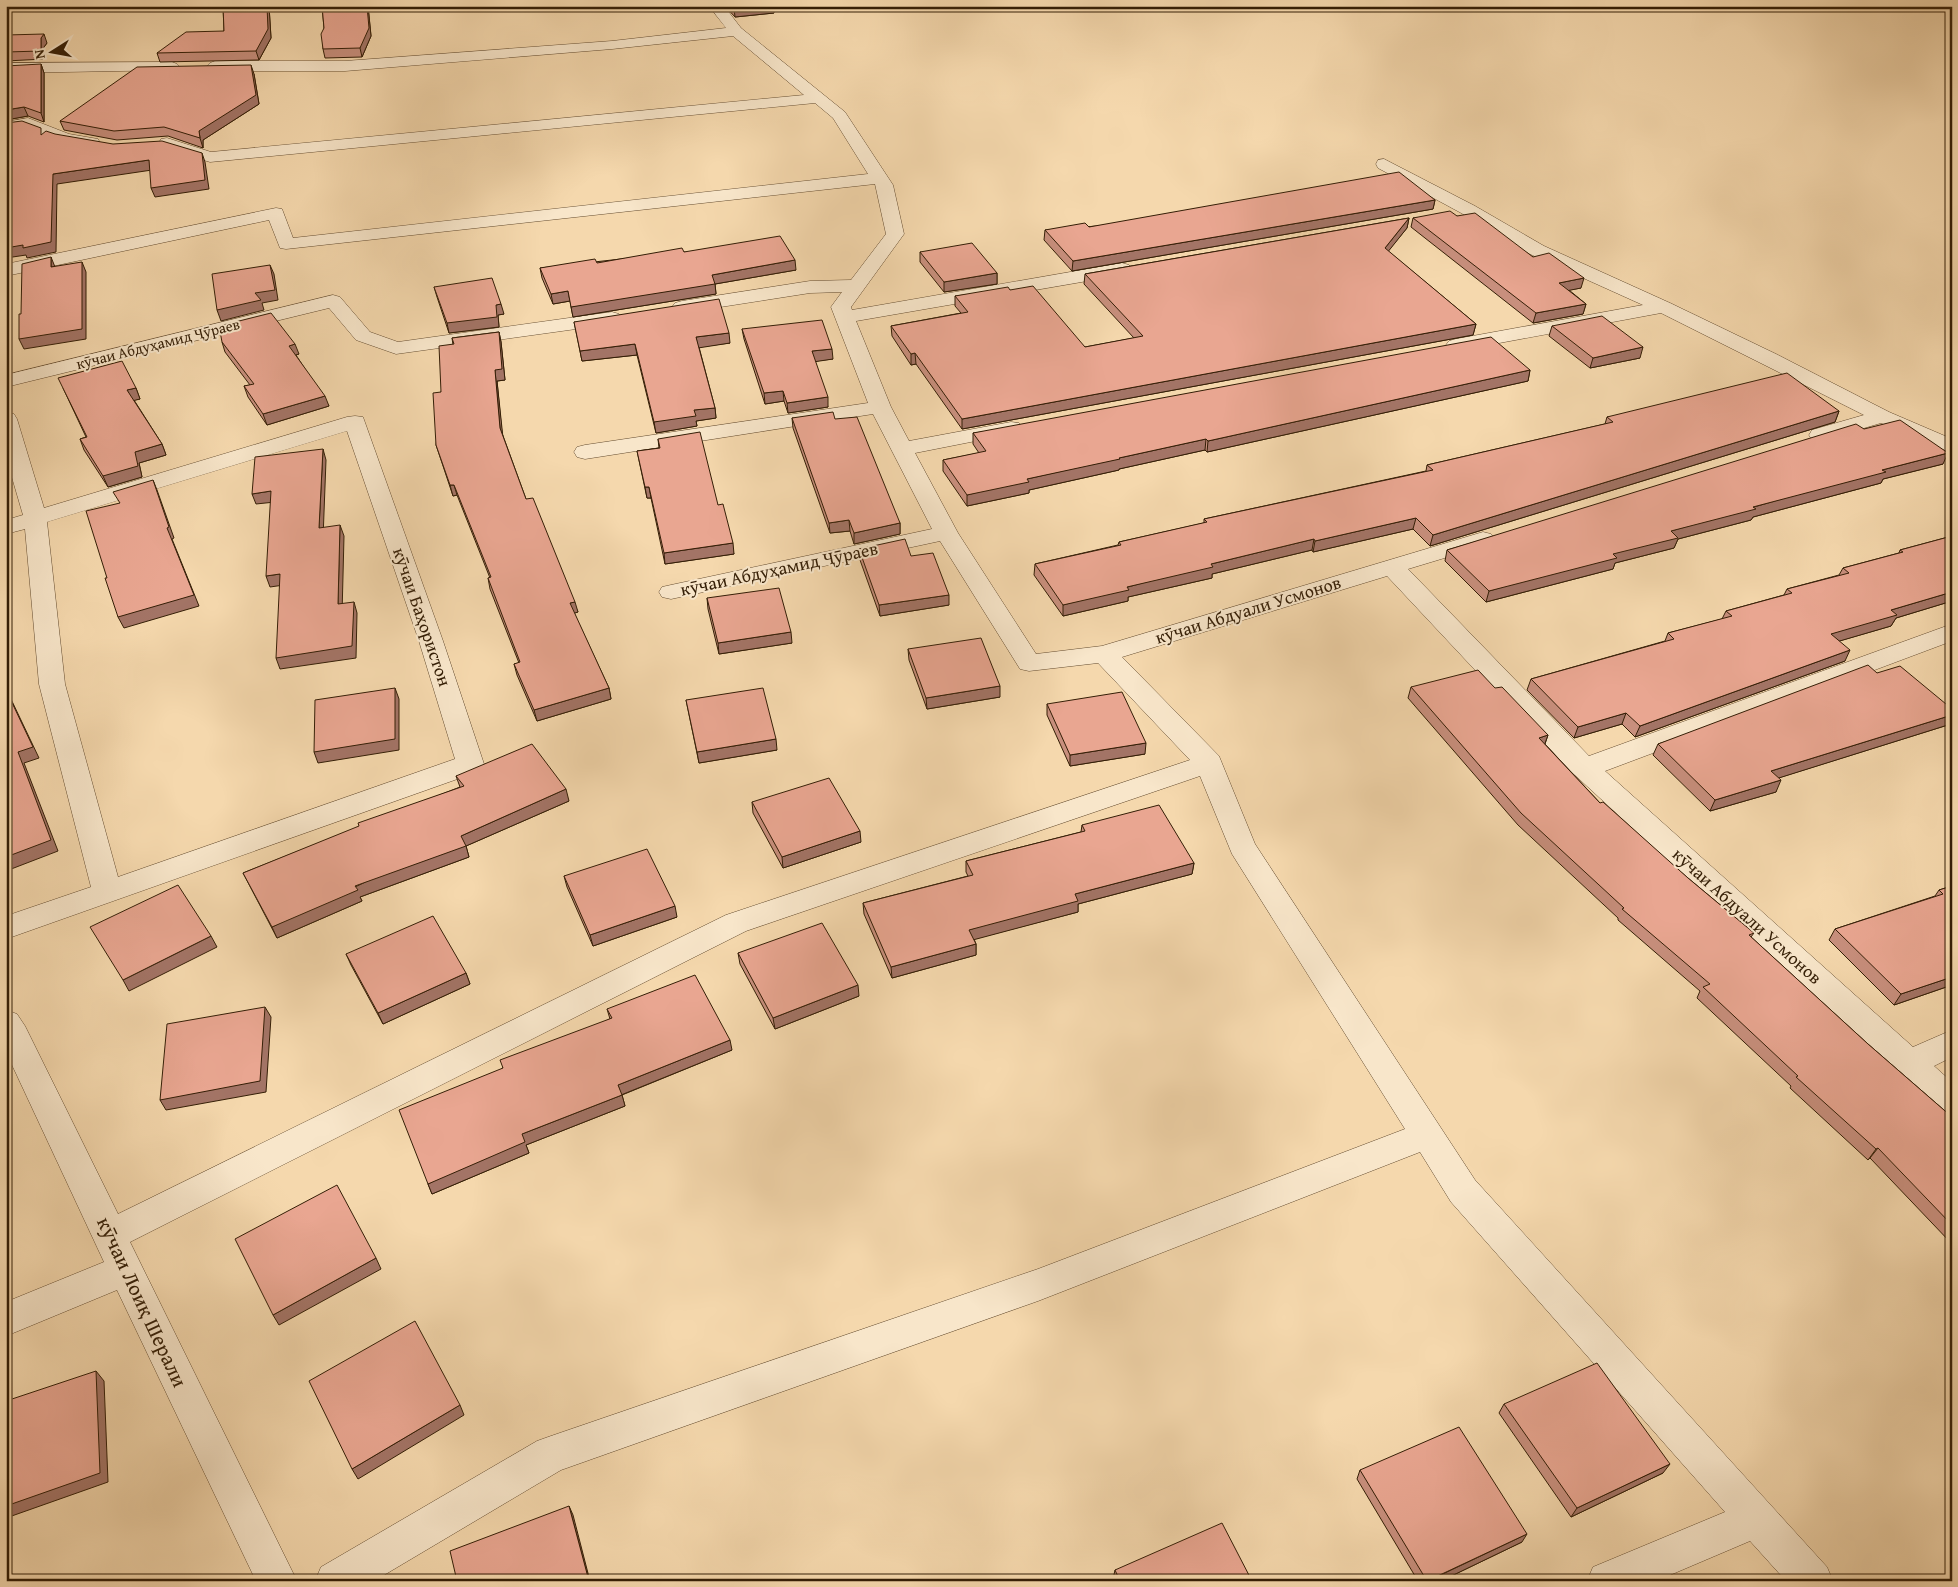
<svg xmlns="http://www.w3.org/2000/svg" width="1958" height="1587" viewBox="0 0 1958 1587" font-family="'Gentium Book Plus',serif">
<rect width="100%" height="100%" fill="#f5d8ad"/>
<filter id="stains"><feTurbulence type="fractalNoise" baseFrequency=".004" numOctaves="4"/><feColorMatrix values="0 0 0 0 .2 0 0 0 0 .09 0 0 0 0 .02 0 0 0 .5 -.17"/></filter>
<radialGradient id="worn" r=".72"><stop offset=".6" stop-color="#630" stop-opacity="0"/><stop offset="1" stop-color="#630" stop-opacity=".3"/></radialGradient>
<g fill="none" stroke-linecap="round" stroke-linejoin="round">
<defs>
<path id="minor" d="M709,6H724L741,28L845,112L893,185L904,234L851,307L852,310L1122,263L1129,265L1131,269L1129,273L1122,275L856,321L891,407L909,441L1011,422L1019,423L1022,428L1019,433L1011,434L915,453L958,533L1036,654L1102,646L1483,532L1491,534L1495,539L1491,544L1408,569L1589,756L1952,624V641L1605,771L1913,1047L1952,1030V1057L1934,1066L1952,1082V1116L1940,1112L1897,1072L1563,764L1387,576L1122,657L1219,756L1255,844L1475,1180L1827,1567L1833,1581H1786L1750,1541L1656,1581H1587L1593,1567L1725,1512L1451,1202L1420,1152L1038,1301L561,1470L374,1581H315L321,1567L537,1441L551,1436L1038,1269L1405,1129L1232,854L1200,776L746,931L130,1242L297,1581H256L117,1290L6,1336V1302L104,1262L6,1052V1010L17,1014L25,1026L118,1214L726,915L1190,760L1098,663L1029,671L1020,669L940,541L671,599L662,597L659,592L662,587L671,585L932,529L873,414L585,459L577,457L574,452L577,447L585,445L868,403L831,307L842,292L810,293L682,313L675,311L672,307L675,303L682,301L810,281L851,280L886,234L875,184L286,249L280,248L269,220L6,276V264L276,208L282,209L293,238L868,174L833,118L815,103L210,162L161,147L159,143L161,139L167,138L211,152L804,95L733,36L612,49L345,71H215L210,69L207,66L210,63L215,61H345L612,41L726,28Z
M172,62L177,64L180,67L177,70L6,73V63Z
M28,118L69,134L98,139L100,143L98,147L92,148L59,142L26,128L6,132V122Z
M1384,159L1475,206L1544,246L1670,303L1776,354L1889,412L1952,439V453L1881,423L1820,441L1812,440L1809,435L1812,430L1864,415L1661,313L1456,351L1449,349L1446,345L1449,341L1456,339L1643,305L1530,254L1463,214L1378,168L1376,164L1378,160Z
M333,295L340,297L370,332L398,342L612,312L619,314L622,318L619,322L612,324L396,354L356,340L329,308L6,387V375Z
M6,413L14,414L17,419L44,508L347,417L355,416L363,417L443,641L484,764L480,771L6,939V916L91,887L39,684L25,529L6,534V520L23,515L6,457ZM347,431L419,641L455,759L118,877L65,684L47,522Z"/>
</defs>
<use href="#minor" stroke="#644c30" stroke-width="1"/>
<use href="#minor" fill="#f8e6ca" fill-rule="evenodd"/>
</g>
<path fill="#c88f7d" stroke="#341e06" d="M223,6H269L271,38L259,60L160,62L157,53L224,31Z
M322,6H368L371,36L362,57L325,58L323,49L324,28Z
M725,6H791L773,8L774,13L735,17Z
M6,35L47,43L44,47V59L6,61Z
M41,64L44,73V122L28,116L6,120Z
M254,74L259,104L203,140V148L168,136L117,140L64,130L60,121Z
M1435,200L1433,209L1072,271L1044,240L1045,230Z
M1457,216L1533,257L1581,288L1569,290L1586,304L1583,314L1533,323L1411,227L1413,218Z
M1409,218L1407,228L1388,251L1476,324L1473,335L962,429L916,364L911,365L892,336L891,326L961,313L955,306V296L1010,290L1085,347L1134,338L1084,284L1085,274Z
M684,252L796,270L715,284L716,294L573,317L570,301L553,304L542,278L540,268Z
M920,252L997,273V284L944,292L920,262Z
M434,287L504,314L498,315L499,327L449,333L437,297Z
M574,322L730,343L699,347L715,408L716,418L696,421L697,426L656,433L637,355L582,361Z
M1552,326L1640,358L1590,368L1549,336Z
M742,329L833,359L815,361L828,407L788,413L784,401L765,404L744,339Z
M499,332L501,342L505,380L497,381L502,433L526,499L578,612L574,613L609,688L611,699L537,721L517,675L514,664L519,663L490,589L488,578H490L457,495L453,496L436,445L441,392L453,345L452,338Z
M222,342L299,354L296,355L329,406L267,425L248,397L244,386L250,385L225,352Z
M1530,370L1528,381L1207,452L1205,450L1119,469V470L1029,490V493L967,506L943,471V460L979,453L973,444V433Z
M63,388H136L140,399L134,400L162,444L166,455L139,463L142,477L108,487L84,450L80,439L86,437Z
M1839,411L1835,422L1430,546L1413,529L1313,552L1312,550L1212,574V578L1128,597V601L1063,616L1034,575L1035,564L1118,545L1119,542L1204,523V519L1426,471L1427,465L1605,424L1607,417Z
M792,418L835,419L900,523V534L854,544L850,531L830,533L793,428Z
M1864,429L1943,464L1883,479L1881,483L1753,517L1751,520L1678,539L1674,548L1615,563L1613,569L1486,602L1445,561L1447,550Z
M658,439L718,505L734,554L665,564L651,498H647L637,451L659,448Z
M1952,536V601L1896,618L1891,626L1839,641L1845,661L1635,737L1622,724L1574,738L1527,690L1531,679L1665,641L1668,633L1722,619L1726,611L1784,595L1787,589L1839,575L1843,568L1899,553L1900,550Z
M859,549L911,556L949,605L880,616L860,560Z
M707,598L792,643L719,654L708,609Z
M908,649L1000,697L927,709L909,660Z
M1877,673L1951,724L1778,778L1776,792L1710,811L1653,755L1658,744Z
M1411,687L1548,735L1545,744L1600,803L1688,878L1754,933L1751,937L1868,1044L1952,1117V1244L1870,1158L1868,1160L1790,1088L1791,1086L1697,998L1700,991L1618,920V918L1518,825L1408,698Z
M686,700L777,750L699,763Z
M1047,704L1145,754L1070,766L1047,715Z
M456,776L569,801L466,846L469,857L360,897L362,901L277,938L243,873L460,787Z
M752,802L861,842L783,868L753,813Z
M1082,825L1194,863L1192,874L1078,904V912L974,939L976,944V955L892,978L864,914L863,903L968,876L966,872V861L1081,832Z
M564,876L677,917L593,946L567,887Z
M1952,886V985L1894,1005L1829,940L1835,929L1935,896L1939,890Z
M738,953L859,996L775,1029L740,964Z
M346,954L466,973L470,984L383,1024L351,965Z
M607,1009L732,1050L622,1095L625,1106L526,1145L529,1153L432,1194L428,1184L502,1068L610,1019Z
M1504,1404L1663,1473L1571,1517L1499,1413Z
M1360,1470L1522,1542L1441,1581H1418L1357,1479Z
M1115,1570L1252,1581H1114L1113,1579Z"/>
<path fill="#a37466" stroke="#341e06" d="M267,6H269L271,38L259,60L256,51Z
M367,6H368L371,36L362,57L360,48Z
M758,6H791L773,8L774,13L735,17L734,8Z
M44,34L47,43L44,47V59L41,51V38Z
M41,64L44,73V122L41,113Z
M251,65L254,74L259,104L203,140V148L200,138L199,131Z
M24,107L28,116L6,120V110Z
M202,153L205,162L209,189L155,197L151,188Z
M149,160L152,170L57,184L56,252L27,258L26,255L6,258V248L53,174Z
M1435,200L1433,209L1072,271L1073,261Z
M1409,218L1407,228L1383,258L1385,248Z
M51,257L55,267H51Z
M795,260L796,270L715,284L716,294L573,317L571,307L712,275Z
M82,262L86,272V339L24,349L19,339Z
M270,265L274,274L278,300L262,303L264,310L221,321L217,310Z
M997,273V284L944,292V282Z
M1584,278L1581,288L1556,293L1559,283Z
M568,291L570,301L553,304L551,294Z
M501,304L504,314L498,315L499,327L449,333L447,323L496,305Z
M1586,304L1583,314L1533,323L1536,313Z
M1476,324L1473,335L962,429V419Z
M499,332L501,342L505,380L497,381L503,438L500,428L495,370Z
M729,333L730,343L698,348L696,337Z
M295,344L299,354L292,356L289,346Z
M635,344L637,355L582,361L580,351Z
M1643,347L1640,358L1590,368L1593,358Z
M832,349L833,359L813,362L812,351Z
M915,353L916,364L911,365V354Z
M1530,370L1528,381L1207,452L1208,441Z
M136,388L140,399L132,401L127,390Z
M783,391L784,401L765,404L764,393Z
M325,396L329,406L267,425L263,414Z
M828,397V407L788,413L787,403Z
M715,408L716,418L696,421L697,426L656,433L654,422L694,410Z
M1839,411L1835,422L1430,546L1433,535Z
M1206,439L1205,450L1119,469V470L1029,490V493L967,506V495L1027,479L1119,458Z
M162,444L166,455L139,463L142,477L108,487L103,476L135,452Z
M323,449L326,460L323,539L319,528Z
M1948,453L1943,464L1883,479L1881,483L1753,517L1751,520L1678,539L1674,548L1615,563L1613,569L1486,602L1489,591L1613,554L1671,531L1882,470Z
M153,480L157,490L174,538L172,539L199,606L124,628L118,617L167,528Z
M450,485H454L457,495L453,496Z
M645,487H649L651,498H647Z
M271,491L275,502L256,504L252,494Z
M1416,518L1413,529L1313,552L1315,541Z
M849,520L850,531L830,533L829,523Z
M900,523V534L854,544V533Z
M340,525L344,536L342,615L338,604Z
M1314,539L1312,550L1212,574V578L1128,597V601L1063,616V605L1211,564Z
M733,543L734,554L665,564L664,553Z
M280,574L284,585L270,587L266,576Z
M1952,592V601L1896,618L1891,626L1826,645L1831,634L1891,610Z
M949,595V605L880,616L879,605Z
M354,602L357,613L356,658L280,669L276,658Z
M575,602L578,612L572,614L570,603Z
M791,632L792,643L719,654L718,643Z
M1850,650L1845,661L1635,737L1640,726Z
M6,681L10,697L39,758L24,763L58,851L6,871V857L18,752L6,690Z
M1000,686V697L927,709L926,698Z
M395,688L399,699V750L318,763L314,752Z
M609,688L611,699L537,721L534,710Z
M1626,713L1622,724L1574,738L1578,727Z
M1952,715V723L1951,724L1766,782L1771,771Z
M1548,735L1544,746L1539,738Z
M776,739L777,750L699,763L697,752Z
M1146,743L1145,754L1070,766V755Z
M1781,780L1776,792L1710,811L1715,800Z
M566,789L569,801L466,846L469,857L360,897L362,901L277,938L272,927L461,836Z
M860,831L861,842L783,868L782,857Z
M1194,863L1192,874L1078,904V912L969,941V930L1075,894Z
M675,906L677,917L593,946L590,935Z
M211,936L217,947L129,991L123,980Z
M976,944V955L892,978L891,967Z
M466,973L470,984L383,1024L378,1013Z
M1952,977V985L1894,1005L1901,994Z
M858,985L859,996L775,1029L773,1018Z
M265,1007L271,1017L266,1092L166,1110L160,1100Z
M730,1040L732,1050L621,1095L618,1085Z
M622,1095L625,1106L526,1145L529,1153L432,1194L428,1184L522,1134Z
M1878,1148L1870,1158L1868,1160L1876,1149Z
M376,1258L381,1269L279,1325L273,1315Z
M96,1371L104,1381L108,1482L6,1518V1506Z
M460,1405L464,1415L358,1479L352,1469Z
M1670,1464L1663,1473L1571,1517L1577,1508Z
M569,1506L573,1515L590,1581H589Z
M1527,1534L1522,1542L1441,1581H1428Z"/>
<path fill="#e9a691" stroke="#341e06" d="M223,6H267L268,29L256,51L157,53L186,32L224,31Z
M322,6H367L369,28L360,48L323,49L321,34L324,28Z
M732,6H758L734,8Z
M44,34L41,38V51L6,52V35Z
M41,64V113L24,107L6,110V66Z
M251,65L256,95L199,131L200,138L164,127L114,131L60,121L137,67Z
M22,121L41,128V135L46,131L55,134L113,144L162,141L202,153L205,180L151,188L149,160L53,174L51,242L23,248V245L6,248V123Z
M1399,172L1435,200L1073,261L1045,230L1085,223L1089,227Z
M1450,211L1457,216L1475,213L1533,257L1549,253L1584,278L1559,283L1586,304L1536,313L1413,218Z
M1409,218L1385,248L1476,324L962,419L915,353L911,354L891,326L968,312L955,296L1008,287L1010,290L1033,286L1085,347L1143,336L1085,274Z
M780,236L795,260L712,275L715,284L571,307L568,291L551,294L540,268L595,259L597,263L682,248L684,252Z
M972,243L997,273L944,282L920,252Z
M51,257V267L82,262V329L19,339V314H21L22,264Z
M270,265L275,290L255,293L261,300L217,310L212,274Z
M492,278L501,304L496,305L497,317L447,323L434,287Z
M719,299L729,333L696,337L715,408L694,410L696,416L654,422L635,344L580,351L574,322Z
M271,313L295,344L289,346L325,396L263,414L244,386L254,384L222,342L219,326Z
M1602,316L1643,347L1593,358L1552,326Z
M822,320L832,349L812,351L828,397L787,403L783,391L764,393L742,329Z
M499,332L502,369L495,370L500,428L526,499L533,498L575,602L570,603L609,688L534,710L514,664L520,662L488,578L491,577L454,485H450L436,445L433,393L441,392L439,346L454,344L452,338Z
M1491,337L1530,370L1208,441L1206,439L1119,458L1120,459L1027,479L1029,482L967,495L943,460L986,451L973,433Z
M122,361L136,388L127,390L162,444L135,452L138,466L103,476L80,439L87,437L58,378Z
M1787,373L1839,411L1433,535L1416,518L1315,541L1314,539L1211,564L1213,567L1127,587L1129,590L1063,605L1035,564L1121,545L1119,542L1207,522L1204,519L1433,470L1427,465L1613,422L1607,417Z
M833,412L835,419L857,417L900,523L854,533L849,520L829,523L792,418Z
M1900,420L1948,453L1882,470L1886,472L1753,507L1756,509L1671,531L1678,538L1613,554L1617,558L1489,591L1447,550L1856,424L1864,429Z
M700,432L718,505L723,504L733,543L664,553L649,487H645L637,451L660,448L658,439Z
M323,449L319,528L340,525L338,604L354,602L352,646L276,658L280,574L266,576L271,491L252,494L255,457Z
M153,480L169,527L167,528L194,595L118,617L105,578H107L86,511L120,503L113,492Z
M1952,536V592L1891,610L1897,615L1831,634L1850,650L1640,726L1626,713L1578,727L1531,679L1674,639L1668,633L1732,616L1726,611L1792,593L1787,589L1849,573L1843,568L1903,552L1900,550Z
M905,539L911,556L933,553L949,595L879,605L859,549Z
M779,588L791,632L718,643L707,598Z
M981,638L1000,686L926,698L908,649Z
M1868,665L1877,673L1900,666L1952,709V715L1771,771L1781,780L1715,800L1658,744Z
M1478,670L1495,688L1502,687L1548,735L1539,738L1600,803L1603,802L1688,878L1754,933L1749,935L1868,1044L1952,1117V1225L1878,1148L1876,1149L1796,1077L1798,1076L1703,987L1710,984L1622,909L1624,908L1521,813L1411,687Z
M395,688V739L314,752L315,700Z
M763,688L776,739L697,752L686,700Z
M6,690L33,747L18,752L51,840L6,857Z
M1122,692L1146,743L1070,755L1047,704Z
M532,744L566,789L461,836L466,846L355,886L358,890L272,927L243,873L359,826L358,823L464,786L456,776Z
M829,778L860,831L782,857L752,802Z
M1159,805L1194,863L1075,894L1078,901L969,930L976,944L891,967L863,903L973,875L966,861L1085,831L1082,825Z
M647,849L675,906L590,935L564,876Z
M178,885L211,936L123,980L90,927Z
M1952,886V977L1901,994L1835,929L1943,894L1939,890Z
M433,916L466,973L378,1013L346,954Z
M822,923L858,985L773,1018L738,953Z
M695,975L730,1040L618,1085L622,1095L522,1134L525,1142L428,1184L399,1110L503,1068L500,1060L612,1018L607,1009Z
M265,1007L260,1081L160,1100L167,1024Z
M337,1185L376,1258L273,1315L235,1239Z
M415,1321L460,1405L352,1469L309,1381Z
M1597,1363L1670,1464L1577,1508L1504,1404Z
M96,1371L100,1473L6,1506V1401Z
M1459,1427L1527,1534L1427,1581L1360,1470Z
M569,1506L589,1581H457L450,1551Z
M1222,1523L1252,1581H1120L1115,1570Z
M1778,1576L1782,1581H1768Z"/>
<g text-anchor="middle" stroke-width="4" stroke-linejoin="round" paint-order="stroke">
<g font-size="15" fill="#341e06" stroke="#f8e6ca">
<text transform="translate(158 344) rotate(-14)" y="5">кӯчаи Абдуҳамид Ҷӯраев</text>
</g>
<g font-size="18" fill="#341e06" stroke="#f8e6ca">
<text transform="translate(779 569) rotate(-12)" y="6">кӯчаи Абдуҳамид Ҷӯраев</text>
<text transform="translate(1248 610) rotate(-17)" y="6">кӯчаи Абдуали Усмонов</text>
<text transform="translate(422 617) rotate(71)" y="6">кӯчаи Баҳористон</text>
<text transform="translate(1747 916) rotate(42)" y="6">кӯчаи Абдуали Усмонов</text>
</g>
<g font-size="21" fill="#341e06" stroke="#f8e6ca">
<text transform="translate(142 1302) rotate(65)" y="7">кӯчаи Лоиқ Шерали</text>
</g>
</g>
<rect width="1958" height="1587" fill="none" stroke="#f5d8ad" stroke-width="25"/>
<rect x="8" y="8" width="1943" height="1572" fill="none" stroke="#341e06" stroke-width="2.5"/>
<rect x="12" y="12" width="1933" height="1562" fill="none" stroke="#341e06"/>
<g transform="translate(52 52) rotate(259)" stroke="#f8e6ca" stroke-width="4" paint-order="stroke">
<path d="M0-4L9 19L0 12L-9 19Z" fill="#341e06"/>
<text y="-8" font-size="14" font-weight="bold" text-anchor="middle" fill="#341e06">N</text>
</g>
<rect width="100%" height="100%" filter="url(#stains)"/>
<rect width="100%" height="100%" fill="url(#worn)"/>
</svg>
